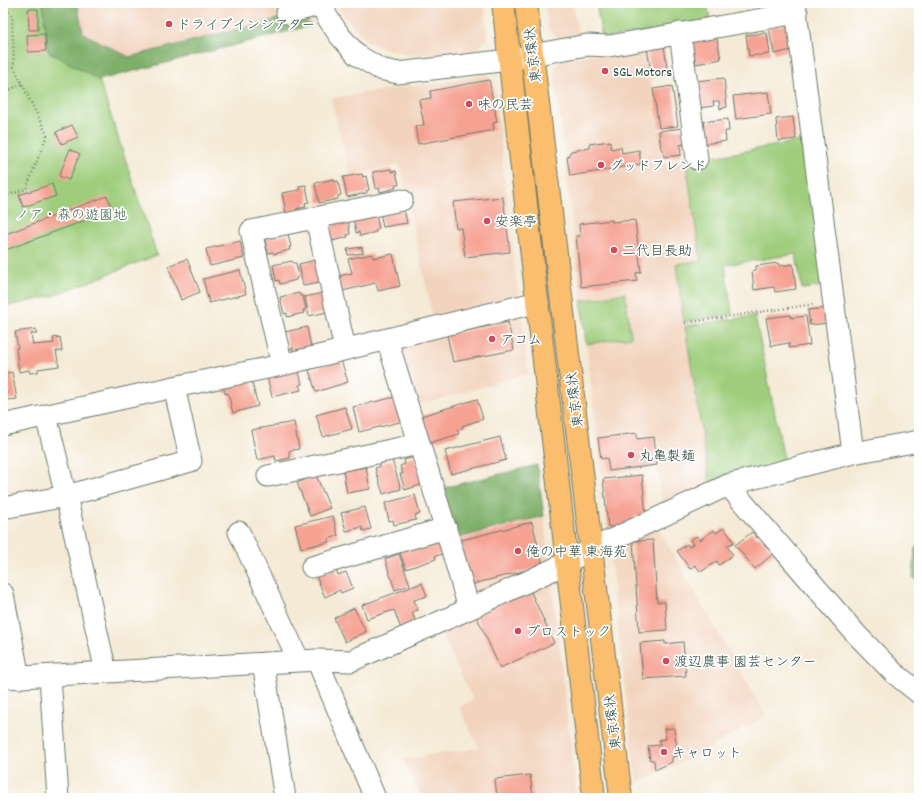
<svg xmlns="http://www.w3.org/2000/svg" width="922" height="801" viewBox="0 0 922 801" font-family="Dekko,'Klee One',sans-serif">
<rect width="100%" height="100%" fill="#fff"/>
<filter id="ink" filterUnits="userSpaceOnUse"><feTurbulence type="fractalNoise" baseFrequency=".025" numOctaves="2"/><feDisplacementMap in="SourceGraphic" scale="8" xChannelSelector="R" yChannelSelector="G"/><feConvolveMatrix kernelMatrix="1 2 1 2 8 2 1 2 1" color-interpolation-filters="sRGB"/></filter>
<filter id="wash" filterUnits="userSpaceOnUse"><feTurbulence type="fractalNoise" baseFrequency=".012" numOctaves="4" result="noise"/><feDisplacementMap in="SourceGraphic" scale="16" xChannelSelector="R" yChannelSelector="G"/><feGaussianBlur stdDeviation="0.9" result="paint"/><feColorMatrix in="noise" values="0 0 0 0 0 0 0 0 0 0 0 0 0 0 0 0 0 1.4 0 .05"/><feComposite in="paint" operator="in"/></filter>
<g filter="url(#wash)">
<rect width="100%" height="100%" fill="#f4ead5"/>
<path fill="#f2d4be" d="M3,3H306L313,25L100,80L157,255L53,296L3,307Z
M337,3H484L488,38L471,53L409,55L368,43L342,14Z
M545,3H573L579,37L560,39L548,30Z
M646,45L663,165L686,162L701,262L676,265L710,485L663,506L657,468L602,475L586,344L631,337L625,293L581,301L554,67L560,60Z
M487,75L494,82L518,295L515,303L434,324L400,165L350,175L331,98Z
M516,316L522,320L528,374L414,406L399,352L404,343Z
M544,516L549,565L472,600L454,539Z
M657,526L766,716L692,757L636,784L609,547Z
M551,577L577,798H422L403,759L479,748L459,707L473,700L439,629Z"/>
<path fill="#9fcd7b" stroke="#5f8558" d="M3,3H43L48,51L99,80L157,255L53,296L3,307Z
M596,3H707L711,24L602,38Z
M805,140L824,286L802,289L796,254L725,265L732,314L684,322L676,264L701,261L686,162Z
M625,293L631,337L586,344L581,301Z
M755,316L785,464L710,485L685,326Z"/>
<path fill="#7fb06b" stroke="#4f7650" d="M43,3H77L83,33L129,57L290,16L313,25L99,80L48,51Z
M537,465L544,516L454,539L439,489Z
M919,546V581L913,578L915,548Z"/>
<g id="blocks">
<path fill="#f6a293" d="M28,9H38V30H29Z
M786,24L792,50L774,54L769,28Z
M767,33L770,54L749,56L746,35Z
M45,34L46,51L28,52L27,35Z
M716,34L721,59L696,64L691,38Z
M664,45L668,75L652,77L647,48Z
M724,78L727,107L720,109L719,101H713L714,106L699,108L696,81Z
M489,80L497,122L493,123L494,130L418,144L415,126L424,125L419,100L431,98L430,91Z
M672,86L678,126L659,128L653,89Z
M768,92L771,114L736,119L733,96Z
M793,117L796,139L778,141L776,119Z
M728,119L729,131H725L726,141L703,144L701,122Z
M72,125L78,137L62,144L56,132Z
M683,128L684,144L680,145L681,155L664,157L663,149H661L659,131Z
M610,141L611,149L621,147L622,153L639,150L641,164L570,176L567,158L571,151L590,148L589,144Z
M70,149L80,154L69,180L59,176Z
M391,169L392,172L396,171L399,185H395L396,188L380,192L379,188L376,189L373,172Z
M362,174L363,177L366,176L369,190L366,191L367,193L347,197L343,177Z
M334,179V182L338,181L341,195L338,196V199L319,203L315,183Z
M52,184L56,196L23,207L19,195Z
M306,185L309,202L305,203L306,207L296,209L297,211L286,213L282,193L300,190L299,186Z
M107,196L113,210L3,251V235Z
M503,197L510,252L465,257L461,228H456L453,202Z
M404,209L407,223L383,227L380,212Z
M376,215L379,229L376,230V232L360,236L359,232L356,233L353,217Z
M348,220L350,234L347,235L348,237L332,241L324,222Z
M612,220V222L635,220L641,272L636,273L637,281L581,287L576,236H580L579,224Z
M288,234L291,247H289L290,250L274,254L273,252L268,253L264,237L271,236V238Z
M240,241L244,258L210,266L206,249Z
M362,247L363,253L348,255L347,249Z
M372,254L373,258L393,254L400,286L378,291L376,283L338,292L335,277L352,273L348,259Z
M187,259L200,292L181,300L168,266Z
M319,259L320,283L303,286L299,264Z
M292,261L293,263H296L299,277L296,278V280L280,284L279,280L276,281L273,265Z
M778,263L779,266L793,264L796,289L775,292L774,287L754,290L752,271L756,270V266Z
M240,270L246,294L209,303L203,279Z
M327,292V312L309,316L305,297Z
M299,293L300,296H303L306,310H303L304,313L287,317V313L284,314L280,297Z
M827,308L829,323L810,325L808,310Z
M791,315V318L806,316L810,345L789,348V343L771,346L766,318Z
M508,322L514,350L453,362L447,335Z
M307,327L311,347L293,351V348L289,349L285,332Z
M36,329L37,334H31L33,345L54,343L53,338L60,337L62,351H56L59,366L38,369V372L30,373L29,370L19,372L16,348H18L15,332Z
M341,360L348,382L316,392L309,370Z
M298,368L302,384L299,385L301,390L272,397L267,377Z
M12,372L17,399L7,400L6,391H3V374Z
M251,379L258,406L233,413L228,393L225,394L223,385Z
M395,397L398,412L402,411L404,421L359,432L353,407Z
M477,399L483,419L462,426L463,428L457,430L459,434L429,443L421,416Z
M345,407L352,429L323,437L316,415Z
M294,422L299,449L289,451L290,458L276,461L275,456L257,460L251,430Z
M637,433V439L654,437L657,465L609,471L607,458L601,459L598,438Z
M500,437L506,460L451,474L445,451Z
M414,457L423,484L405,490L400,474H403L400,466L405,464L404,460Z
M392,460L401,489L383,494L375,468L379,467V464Z
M366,467L370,489L347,493L343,471Z
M316,475L330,508L310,516L297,483Z
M642,475L646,516L634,517V521L622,526L608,527L603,479Z
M415,495L420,514L415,515L416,520L394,525L393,520L389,521L385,503Z
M365,507L371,529L363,531L362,527L346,531L341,513Z
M333,516L338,536L328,539L329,542L301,548L295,525Z
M532,522L543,566L469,585L458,541Z
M724,528L734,542L727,546L733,555L719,565L717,561L701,572L695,565L690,569L677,551L687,544L689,547L693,544L690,540L697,536L700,540L714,530L716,533Z
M752,532L757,538L759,536L774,553L755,569L735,545Z
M438,537L443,554L435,556L436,559L406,569L399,550Z
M653,540L657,602H665L667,630L639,632L633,541Z
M399,554L410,585L395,590L385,559Z
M335,568L338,575L346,572L353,588L341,593L340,590L325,597L316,576Z
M422,583L427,596L414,600L418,610L412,612L416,624L401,629L394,610L367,619L362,605Z
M530,590L554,643L500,668L476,615Z
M354,608L366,632L345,642L334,618Z
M665,641V644L683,642L686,676L643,679L640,643Z
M674,728L678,756L672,757V762L655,770L654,760H650L648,746L660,745L659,740L666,739L664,729Z
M530,775L533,798H497L495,779Z"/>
</g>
</g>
<g filter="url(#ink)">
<use href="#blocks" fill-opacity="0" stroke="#6a7a6c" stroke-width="1"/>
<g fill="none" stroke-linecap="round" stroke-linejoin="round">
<defs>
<path id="minor" d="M322,3L327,17L340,36L357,55L380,69L398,73L509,60L532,55L587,45L609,46L797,13
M795,3L853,453
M287,13L323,4
M680,33L697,159
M316,218L345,349
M387,339C414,429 444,518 469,609
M282,365L251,231L402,200
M46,416L66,496L106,672
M3,425L174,387L282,365L538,302
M268,476L419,444
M728,485L856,634L894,673L919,693
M3,508L66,496L191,461L174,387
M239,532L299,661
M312,567L446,528
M3,594L19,678
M317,660L375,798
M263,663L285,798
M50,676L58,798
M3,678L317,660L351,661L469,609L554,569L592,549L728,485L853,453L919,441"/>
<path id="highway" d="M503,3L594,798
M526,3L621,798"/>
</defs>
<use href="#minor" stroke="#6a7a6c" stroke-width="23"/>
<use href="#highway" stroke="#6a7a6c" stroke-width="24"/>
<path stroke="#6a7a6c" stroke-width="2.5" stroke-dasharray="1 3" stroke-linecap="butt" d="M3,6L12,16L14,67L47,135L26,189L3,197
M3,93L22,84
M685,323L815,304"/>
<use href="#minor" stroke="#fff" stroke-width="21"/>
<use href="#highway" stroke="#fabe6e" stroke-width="22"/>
</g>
</g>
<g fill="#d1495b" stroke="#fff" stroke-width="1.5">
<circle cx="169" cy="24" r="4"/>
<circle cx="605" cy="71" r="4"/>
<circle cx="469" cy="104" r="4"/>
<circle cx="601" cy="165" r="4"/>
<circle cx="487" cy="221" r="4"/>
<circle cx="614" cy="250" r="4"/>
<circle cx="492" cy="339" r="4"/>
<circle cx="631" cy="455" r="4"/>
<circle cx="518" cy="551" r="4"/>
<circle cx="518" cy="631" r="4"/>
<circle cx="666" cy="661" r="4"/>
<circle cx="664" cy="752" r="4"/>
</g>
<g text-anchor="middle" stroke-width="3.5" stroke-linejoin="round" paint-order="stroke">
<g font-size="14" fill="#1f3d34" stroke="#fff" text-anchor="start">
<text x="177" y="29">ドライブインシアター</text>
<text x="613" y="76">SGL Motors</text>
<text x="477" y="109">味の民芸</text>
<text x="609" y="170">グッドフレンド</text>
<text x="495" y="226">安楽亭</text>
<text x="622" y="255">二代目長助</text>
<text x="500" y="344">アコム</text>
<text x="639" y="460">丸亀製麺</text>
<text x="526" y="556">俺の中華 東海苑</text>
<text x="526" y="636">プロストック</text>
<text x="674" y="666">渡辺農事 園芸センター</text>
<text x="672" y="757">キャロット</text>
</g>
<g font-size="14" fill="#1f3d34" stroke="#fff">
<text transform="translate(532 55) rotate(-97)" y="5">東京環状</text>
<text transform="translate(574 400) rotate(-97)" y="5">東京環状</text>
<text transform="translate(612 722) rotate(-97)" y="5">東京環状</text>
</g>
<g font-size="14" fill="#3f6146" stroke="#fff">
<text x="71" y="219">ノア・森の遊園地</text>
</g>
</g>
<rect width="922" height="801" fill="none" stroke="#fff" stroke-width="16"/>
</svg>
